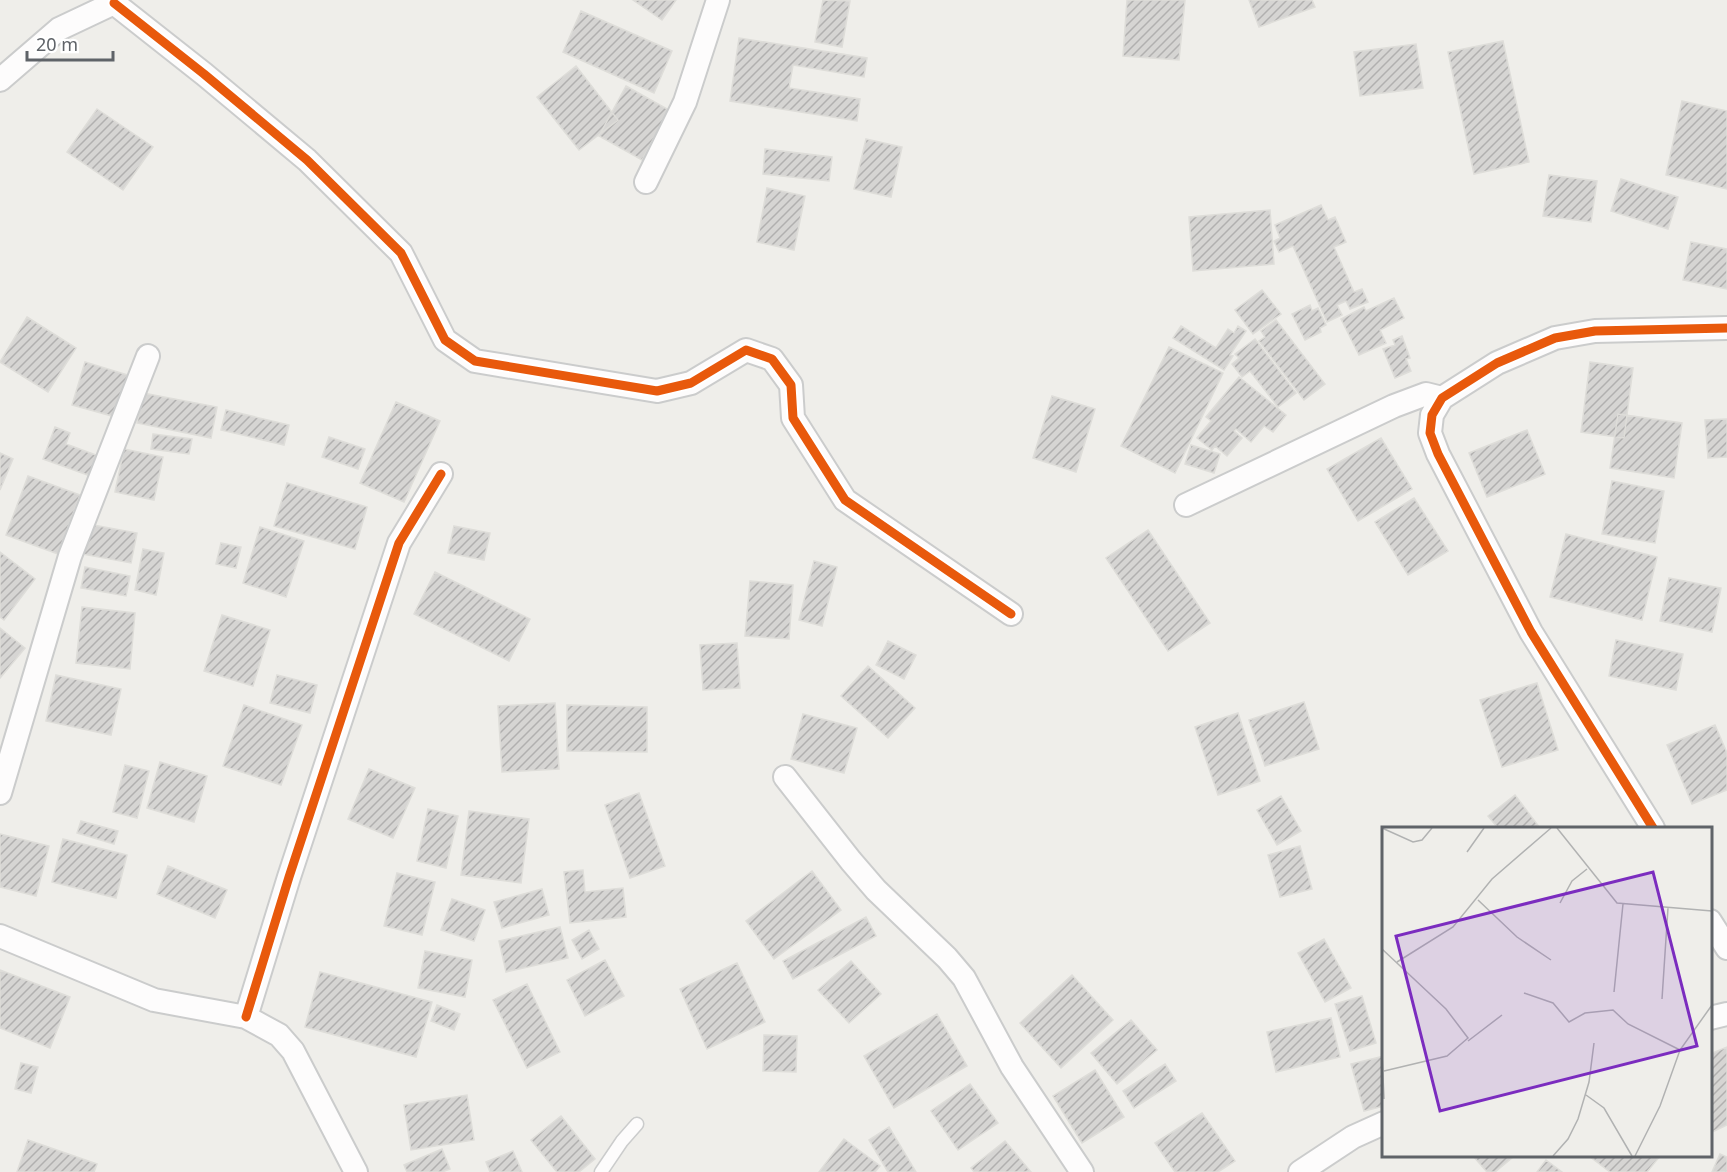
<svg xmlns="http://www.w3.org/2000/svg" width="1727" height="1172" viewBox="0 0 1727 1172" font-family="'Noto Sans',sans-serif">
<defs>
<pattern id="building-hatch" width="6" height="6" patternUnits="userSpaceOnUse" patternTransform="scale(1.5)"><rect width="6" height="6" fill="#d6d5d3"/><path d="M-1 1l2-2M0 6l6-6M5 7l2-2" fill="none" stroke="#b1b0af"/></pattern>
</defs>
<rect width="100%" height="100%" fill="#efeeea"/>
<path fill="url(#building-hatch)" stroke="#deddd9" stroke-width="1.5" d="M633,0H676L662,20Z
M823,0L850,1L842,47L815,42Z
M1127,0H1185L1179,60L1123,56Z
M1249,0H1312L1315,7L1259,27Z
M581,11L672,51L654,93L563,52Z
M739,38L867,58L864,77L793,65L789,88L860,99L857,121L730,101Z
M1503,41L1529,162L1474,174L1448,52Z
M1416,44L1423,88L1360,96L1354,52Z
M576,66L618,120L579,150L537,97Z
M626,86L669,110L642,160L599,136Z
M1682,101L1727,111V189L1666,175Z
M97,109L153,147L123,190L67,152Z
M866,139L902,147L891,197L854,189Z
M765,149L832,157L829,181L763,174Z
M1549,175L1597,181L1591,222L1543,216Z
M1621,179L1678,197L1668,229L1611,211Z
M767,188L805,196L794,250L757,242Z
M1321,205L1328,220L1335,217L1346,242L1334,247L1354,292L1362,289L1368,302L1350,309L1346,301L1337,305L1342,315L1327,322L1293,246L1279,252L1274,241L1280,238L1275,225Z
M1270,210L1274,264L1193,271L1189,217Z
M1691,242L1727,249V289L1683,280Z
M1262,290L1281,314L1253,334L1235,310Z
M1394,298L1404,318L1380,330L1386,343L1359,355L1341,319L1364,307L1366,311Z
M1310,305L1312,311L1318,308L1326,325L1320,328L1321,332L1305,340L1292,314Z
M27,317L76,348L48,392L0,362Z
M1276,320L1325,384L1304,400L1259,341L1265,337L1261,331Z
M1181,326L1216,348L1228,329L1234,333L1238,326L1246,331L1230,355L1233,356L1224,370L1173,338Z
M1402,336L1410,358L1406,359L1411,371L1395,378L1383,349L1395,345L1393,340Z
M1255,339L1296,393L1278,407L1250,371L1242,377L1232,364L1239,358L1235,354Z
M1169,347L1223,373L1175,473L1121,446Z
M85,362L131,376L119,418L72,405Z
M1590,362L1633,368L1624,438L1581,432Z
M1239,377L1286,415L1273,432L1264,426L1251,442L1236,429L1234,431L1242,438L1227,456L1215,446L1212,450L1197,438L1211,421L1206,417Z
M143,393L217,407L211,438L137,423Z
M1052,396L1095,409L1076,472L1033,458Z
M396,402L440,421L404,502L360,483Z
M226,410L289,425L284,445L221,430Z
M1618,414L1682,423L1674,478L1610,468Z
M1727,419V457L1708,458L1705,420Z
M55,427L70,433L66,444L104,458L96,478L43,459Z
M1527,430L1545,474L1487,497L1469,453Z
M153,434L192,439L189,454L151,449Z
M329,437L365,449L358,469L322,457Z
M1381,438L1412,489L1358,521L1327,469Z
M1191,445L1220,454L1214,473L1185,464Z
M124,449L163,457L154,500L115,492Z
M0,453L13,459L0,490Z
M28,476L80,495L58,554L6,535Z
M1612,481L1664,491L1655,543L1602,534Z
M287,483L367,507L355,549L274,526Z
M1414,498L1448,551L1408,575L1375,522Z
M88,524L137,533L131,563L82,554Z
M454,526L490,533L484,560L448,553Z
M260,527L304,541L286,597L243,583Z
M1148,530L1210,623L1168,651L1106,558Z
M1566,534L1657,557L1642,620L1550,597Z
M221,543L241,547L236,568L216,564Z
M143,549L164,553L156,595L135,590Z
M0,552L35,579L4,620L0,617Z
M814,561L837,567L822,626L799,620Z
M85,567L130,576L126,596L81,588Z
M435,572L530,619L509,661L414,614Z
M1669,578L1721,588L1712,632L1660,621Z
M750,581L793,585L789,639L745,636Z
M82,607L135,613L130,669L76,663Z
M222,615L270,630L253,686L204,671Z
M0,628L25,648L0,678Z
M1616,640L1683,654L1676,690L1609,676Z
M888,641L916,655L904,679L876,665Z
M737,643L740,688L703,690L700,645Z
M868,666L915,708L888,738L841,696Z
M56,675L121,689L111,735L46,721Z
M277,675L317,685L310,713L270,703Z
M1537,683L1558,750L1502,767L1480,700Z
M1304,702L1319,749L1265,766L1249,720Z
M555,703L559,769L502,772L498,706Z
M244,705L302,725L281,785L223,766Z
M567,705L647,707V752L567,751Z
M1238,713L1260,781L1218,795L1195,727Z
M803,714L857,728L844,773L791,759Z
M1715,725L1727,753V790L1692,804L1667,745Z
M160,762L207,776L194,822L147,808Z
M125,765L149,771L137,818L113,812Z
M369,769L415,788L393,838L348,819Z
M639,793L665,866L630,878L605,805Z
M1515,795L1540,828H1498L1488,816Z
M1281,796L1301,831L1277,845L1257,810Z
M428,809L458,816L446,868L417,861Z
M469,811L529,819L521,883L461,875Z
M81,821L118,831L114,844L77,833Z
M0,834L49,846L36,896L0,887Z
M63,839L127,855L116,898L52,882Z
M1300,846L1312,889L1280,897L1268,855Z
M168,866L227,890L215,918L157,894Z
M583,870L585,892L623,888L626,917L570,923L564,872Z
M812,871L841,910L774,959L746,921Z
M397,873L435,882L422,935L384,926Z
M542,889L549,915L502,928L494,902Z
M452,899L485,910L474,941L441,930Z
M866,917L876,936L793,979L783,961Z
M560,927L568,958L506,972L499,941Z
M589,930L599,949L582,959L572,940Z
M1324,939L1351,988L1325,1002L1298,953Z
M425,951L472,960L465,997L418,988Z
M605,960L624,996L585,1016L567,980Z
M851,961L881,994L849,1023L818,990Z
M737,963L765,1022L707,1049L680,989Z
M0,970L70,997L50,1048L0,1028Z
M320,972L432,1002L416,1057L305,1027Z
M1072,975L1113,1020L1061,1068L1020,1023Z
M527,984L560,1052L527,1068L493,1000Z
M1362,996L1376,1043L1350,1051L1335,1004Z
M437,1005L460,1014L454,1030L431,1021Z
M937,1014L967,1066L894,1108L864,1056Z
M1331,1018L1340,1057L1276,1072L1267,1032Z
M1131,1020L1157,1050L1117,1084L1091,1053Z
M764,1035L797,1036L796,1072L763,1071Z
M1727,1047V1125L1710,1133V1054Z
M1384,1056V1106L1364,1111L1351,1064Z
M21,1063L38,1067L31,1093L15,1089Z
M1165,1064L1176,1081L1134,1108L1123,1091Z
M1095,1070L1124,1117L1082,1143L1053,1096Z
M970,1084L998,1123L958,1150L931,1111Z
M467,1095L474,1140L411,1150L404,1105Z
M1202,1113L1235,1161L1218,1172H1175L1155,1143Z
M561,1116L595,1159L579,1172H557L531,1140Z
M889,1127L916,1172H888L869,1140Z
M844,1139L880,1166L875,1172H819Z
M28,1140L97,1164L94,1172H17Z
M1005,1141L1031,1172H974L971,1168Z
M442,1149L450,1169L442,1172H407L404,1165Z
M513,1151L522,1172H490L486,1162Z
M1720,1154L1727,1157V1172H1712Z
M1473,1156H1510L1512,1158L1495,1172H1487Z
M1589,1156H1660L1647,1172H1610Z
M1546,1160L1562,1172H1537Z"/>
<g fill="none" stroke-linecap="round" stroke-linejoin="round">
<defs>
<path id="service" d="M601,1172L622,1141L637,1124"/>
<path id="minor" d="M114,3L204,74L307,160L401,253L445,340L475,361L657,391L691,383L746,350L772,359L791,385L793,418L845,500L1011,614
M0,80L59,29L114,3L115,0
M646,182L685,102L718,0
M1186,505L1394,406L1426,394L1442,398
M785,777L851,861L876,890L947,958L964,978L1012,1067L1082,1172
M0,793L70,556L148,356
M1653,828L1531,632L1438,454L1430,433L1432,415L1442,398L1497,363L1555,338L1595,331L1727,328
M1710,921L1727,948
M0,936L154,1000L246,1017L279,1035L293,1051L356,1172
M246,1017L289,877L399,543L441,474
M1710,1018L1727,1014
M1300,1172L1353,1137L1384,1123"/>
</defs>
<use href="#service" stroke="#cbcccc" stroke-width="15"/>
<use href="#minor" stroke="#cbcccc" stroke-width="26"/>
<use href="#service" stroke="#fdfcfc" stroke-width="12"/>
<use href="#minor" stroke="#fdfcfc" stroke-width="22"/>
<defs>
<path id="cycleway" d="M114,3L204,74L307,160L401,253L445,340L475,361L657,391L691,383L746,350L772,359L791,385L793,418L845,500L1011,614
M1653,828L1531,632L1438,454L1430,433L1432,415L1442,398L1497,363L1555,338L1595,331L1727,328
M246,1017L289,877L399,543L441,474"/>
</defs>
<use href="#cycleway" stroke="#fff" stroke-width="13"/>
<use href="#cycleway" stroke="#e8590c" stroke-width="9"/>
</g>
<g transform="translate(1382 827)">
<rect width="330" height="330" fill="#efeeea"/>
<path fill="none" stroke="#b1b2b2" stroke-width="1.5" d="M0,1L31,15L40,13L50,1M175,1L235,76L330,84M85,25L102,1M96,73L135,110L169,133M178,76L190,54L205,42M0,122L64,182L86,211L65,229L2,244M15,135L71,100L110,52L169,1M232,165L241,77M142,166L171,176L187,195L203,186L231,183L246,197L298,223M280,172L286,81M86,214L120,188M0,227L2,272M204,268L222,281L250,329M171,329L186,312L196,292L207,255L212,216M253,329L278,279L298,223L330,178"/>
<path fill="#7b2cbf" fill-opacity="0.15" stroke="#7b2cbf" stroke-width="3" d="M271,45L315,219L58,284L14,109Z"/>
<rect width="330" height="330" fill="none" stroke="#5f6368" stroke-width="3"/>
</g>
<path d="M27 51v9h86v-9" fill="none" stroke="#5f6368" stroke-width="3"/>
<text x="36" y="51" font-size="18" fill="#5f6368" stroke="#ffffff" stroke-width="4.5" paint-order="stroke">20 m</text>
</svg>
